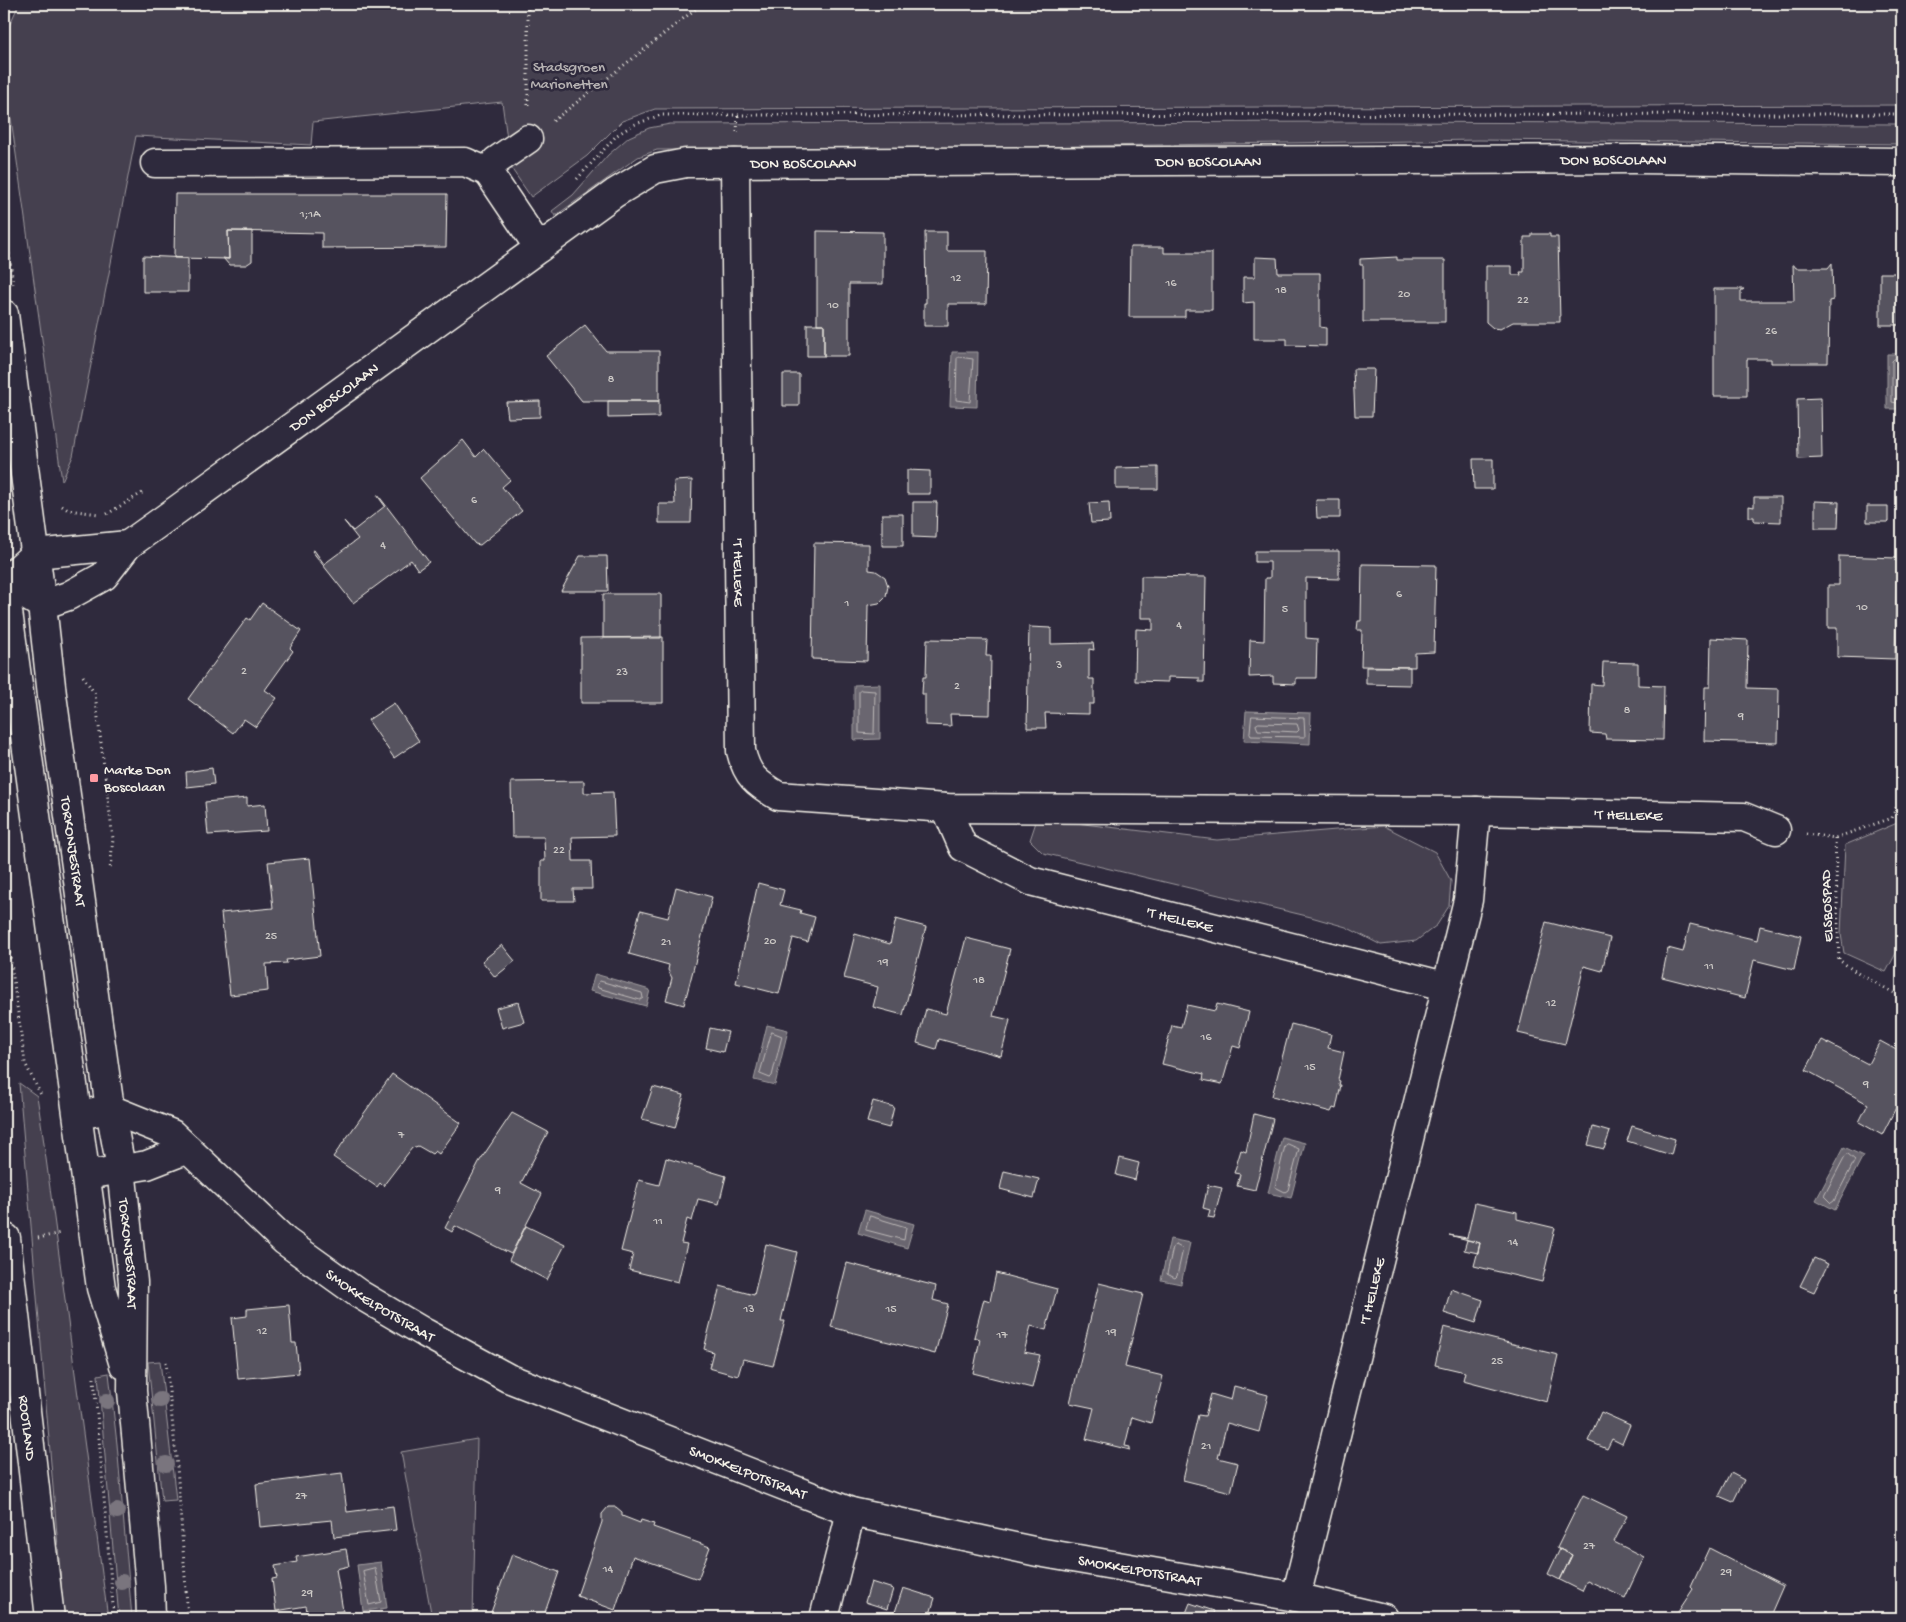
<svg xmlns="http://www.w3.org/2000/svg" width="1906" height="1622" viewBox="0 0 1906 1622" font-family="'Gochi Hand',sans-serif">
<rect width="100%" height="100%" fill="#2f2a3d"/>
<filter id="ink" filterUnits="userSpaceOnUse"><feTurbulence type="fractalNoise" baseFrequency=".02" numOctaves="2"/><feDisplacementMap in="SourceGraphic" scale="10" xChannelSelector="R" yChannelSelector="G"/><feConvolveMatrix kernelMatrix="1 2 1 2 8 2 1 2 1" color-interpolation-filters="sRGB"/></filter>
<g filter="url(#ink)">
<path fill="#454050" stroke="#9c989c" d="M19,4H1902V105L655,109L622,121L587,156L531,197L511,168L502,102L313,122L311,145L136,136L73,456L62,481L4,69V37Z
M1364,122L1902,124V144L1478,140L901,149L657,150L638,157L555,216L552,211L573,195L608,155L629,137L649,128L670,124Z
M1902,821V942L1886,972L1844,953L1841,934L1845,845Z
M1036,822H1067L1217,840L1384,826L1435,852L1451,881L1449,906L1437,925L1416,941L1381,945L1346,927L1311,917L1043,853L1030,840Z
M19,1083L37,1096L42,1129L108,1618H64Z
M160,1361L176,1500L162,1501L148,1362Z
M109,1373L117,1444L132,1618H119L98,1375Z
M477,1439L473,1618H432L401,1452Z"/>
<path fill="#6a6670" stroke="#a19ea0" d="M952,352H978L977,407L950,406Z
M1887,354H1902V409H1887Z
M880,684V739L854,740V685Z
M1246,711L1311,713L1310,744L1244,741Z
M595,974L650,990L646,1006L590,991Z
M767,1025L788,1030L775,1085L754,1080Z
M1282,1137L1305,1143L1291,1198L1268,1193Z
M1844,1147L1863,1156L1835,1210L1816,1200Z
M865,1210L914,1224L907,1248L858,1233Z
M1170,1239L1190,1243L1181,1284L1161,1280Z
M381,1562L387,1608L363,1611L357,1565Z"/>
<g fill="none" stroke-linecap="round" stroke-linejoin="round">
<path stroke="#bdb9b8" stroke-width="1" d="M959,357L973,359L970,402L956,400L957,359Z
M1902,358L1894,359L1892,361V402L1902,404
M861,690L875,691L874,734L859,733V692Z
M1252,716L1304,718L1305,737L1251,736L1250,734Z
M1259,723L1297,724L1299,730L1297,732L1258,730L1256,725Z
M600,981L642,993L643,998L640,1000L598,988L597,985Z
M772,1032L782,1036L772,1076L770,1078L760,1074Z
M1288,1144L1299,1149L1288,1190L1285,1192L1275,1187L1285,1146Z
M1848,1154L1855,1160L1834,1201L1831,1203L1824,1196L1845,1156Z
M870,1216L906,1227L904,1240L866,1230Z
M1176,1245L1183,1249L1177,1276L1175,1278L1167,1274L1173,1247Z
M375,1568L381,1602L369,1605L363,1571Z"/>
</g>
<path fill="#56525f" stroke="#f4f1e8" d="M175,194H447L446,247L322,248V233L228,231L229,259L174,258Z
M228,231H252V261L246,265H229L223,258L229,259Z
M817,231L883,232V284H849V356H824V324H817Z
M925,232H947V251H987L986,304H948V326H924V303H926Z
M1532,234H1550V237H1558L1560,322H1513L1500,329L1493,328L1486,322V266H1512V275H1521L1520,272H1524V237H1532Z
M1130,247H1164V253H1212V310H1185V317H1129Z
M143,256L188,258V292H143Z
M1255,257L1277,258L1278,273H1320V327L1326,328V346L1287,345V339H1254V302L1243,303V277H1255Z
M1397,257V260H1445V322H1363V265H1360V259Z
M1832,263L1833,300L1829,301L1828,363H1771V359H1747V396H1714V289H1744L1741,291V301H1794L1793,264L1796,268H1828Z
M1880,273H1902V325H1880Z
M807,324H824V356H807Z
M585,325L606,351H659V401H582L546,356Z
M1353,369H1374L1372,416H1355Z
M783,374H799V406H783Z
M1821,398L1822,458L1798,459L1797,399Z
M540,401V417L508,418L506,402Z
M608,401H659V417L608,418Z
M463,440L476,457L484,449L510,480L502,487L522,511L480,545L475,544L420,478Z
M1473,459H1493V489H1474Z
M1158,467V489H1116V468Z
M907,470L930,471V494H907Z
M692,480L691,523H659V504H675L674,481Z
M377,495H378L429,562L418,570L411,560L353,603L312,551L314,550L324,564L358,539L344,521L353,531L385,506Z
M1754,497H1781V522L1754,521V517H1749V506L1754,507Z
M1316,500H1340V518H1317Z
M1815,501L1839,502L1838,528H1815Z
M913,502H937L936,538L913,537Z
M1109,502L1110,522L1091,523L1089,503Z
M1867,506H1888V522H1867Z
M882,514H903V546H882Z
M814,543L869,544V570L876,571L885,577L888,586L886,596L879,603L868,605L867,661L812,659Z
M1255,551H1339V579L1306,578V638L1317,639L1316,678H1296V684L1273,683V676L1249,677L1250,640L1264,641L1265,578H1270V562H1255Z
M580,556H607L608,591H561Z
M1839,556L1897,558L1895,659L1837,657V628H1828V585H1839Z
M1362,564L1436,565L1434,652L1415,653V667L1361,666L1362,630H1357L1358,621H1361Z
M1141,576L1206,577L1204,682H1199V678L1168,677V682L1135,681L1136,629L1153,630V618H1141Z
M603,594H661V638H603Z
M262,603L301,631L290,648L293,651L265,690L277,698L256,727L244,719L233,733L188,699L247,618L250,620Z
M1029,627L1051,628V644L1093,643L1094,650L1089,649V679H1094V704H1089V714L1045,713L1046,728H1027Z
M663,637V703H581V638Z
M1711,638L1748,640L1747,688L1779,689L1778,743L1704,741L1705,687H1710Z
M927,639L987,640L986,656H991L990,715L950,714L951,726L925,725V694H922L923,677H926Z
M1603,662L1638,663V685L1664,686L1663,740L1606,739L1605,734L1590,733L1591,684L1602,685Z
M1366,667H1410V685L1366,684Z
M394,703L419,741L394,758L368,720Z
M212,768L214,784L187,787L186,772Z
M584,781V793L613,792L615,836L572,837L573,861H591L592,889H573L574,901H541V861H545L544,837H512L511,782Z
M247,798V806L265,804L267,831L208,835L205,802Z
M310,858L320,956L286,960L287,963L266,964L268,991L230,995L221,913L273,908L268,862Z
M758,883L784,890L780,905L801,910L800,913L815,917L808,942L793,938L779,994L736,983Z
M676,887L712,897L684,1005L666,1000L672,978L668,970L669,965L629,954L640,911L668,918Z
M896,919L926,927L903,1015L873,1007L878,987L844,978L855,934L890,944Z
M1546,922L1610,938L1602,971L1584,966L1565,1044L1518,1033Z
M1690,924L1757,940L1760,926L1801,936L1794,970L1754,960L1745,998L1662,977L1668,948L1683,952Z
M966,938L1010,949L993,1016L1010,1020L1001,1056L939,1039L936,1049L917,1043L926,1009L946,1014Z
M502,945L515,961L495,977L482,961Z
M518,1002L524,1022L502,1028L496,1008Z
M1217,1004L1249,1012L1240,1048L1233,1046L1222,1084L1203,1080L1204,1074L1162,1064L1172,1025L1181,1027L1187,1005L1215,1011Z
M1291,1024L1331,1034L1328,1048L1344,1052L1338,1080L1340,1081L1339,1085H1341L1336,1109L1333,1108L1331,1112L1272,1096Z
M710,1028L728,1032L723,1052L706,1048Z
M1822,1040L1868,1064L1880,1041L1902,1053V1096L1882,1135L1859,1122L1868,1104L1806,1070Z
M392,1074L461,1123L439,1154L435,1151L432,1154L418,1146L412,1148L383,1186L380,1183L377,1187L333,1157Z
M653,1087L684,1095L675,1128L642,1119Z
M873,1101L894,1107L889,1128L867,1122Z
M512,1113L548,1132L521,1183L542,1194L511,1254L455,1226L452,1232L445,1228L479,1162Z
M1254,1114L1273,1119L1255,1190L1237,1186L1240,1174L1234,1173L1241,1150L1246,1152Z
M1632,1126L1675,1139L1671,1155L1627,1141Z
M1593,1127L1610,1132L1604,1149L1588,1145Z
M666,1158L726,1176L719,1204L698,1199L692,1221L687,1219L681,1243L687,1244L678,1282L629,1270L633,1254L621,1251L639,1180L659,1185Z
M1120,1158L1139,1163L1135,1180L1116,1175Z
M1004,1171L1039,1179L1034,1198L1000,1189Z
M1208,1185L1222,1188L1214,1218L1208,1217L1210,1210L1203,1208Z
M1475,1203L1517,1212V1219L1555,1228L1542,1282L1474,1266L1480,1243L1449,1235L1467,1238Z
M526,1226L565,1245L547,1280L509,1260Z
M1467,1240L1480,1243L1478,1253L1464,1250Z
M766,1244L797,1252L781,1321H785L773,1366L743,1359L738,1376L709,1368L713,1352L704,1349L720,1286L754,1295Z
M1814,1258L1828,1264L1814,1292L1800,1286Z
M847,1263L936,1286L933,1300L948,1304L935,1354L831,1327Z
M996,1273L1057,1289L1046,1330L1031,1326L1024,1352L1040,1355L1032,1388L973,1373L980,1339L974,1337L984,1299L990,1301Z
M1099,1283L1143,1294L1125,1367L1163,1376L1151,1423L1132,1417L1125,1446L1130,1447V1450L1086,1439L1094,1408L1070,1403Z
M1451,1289L1483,1300L1476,1323L1444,1313Z
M289,1305L292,1343H296L299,1373L238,1379L232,1318L247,1316V1309Z
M1444,1327L1558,1355L1547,1402L1463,1380L1465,1372L1435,1365Z
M1234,1386L1268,1395L1259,1432L1227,1423L1218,1458L1238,1463L1231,1492L1183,1480L1198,1415L1205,1416L1211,1394L1231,1400Z
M1601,1412L1630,1425L1622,1444L1612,1439L1607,1449L1588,1441Z
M342,1473L347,1512L393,1506L396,1530L334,1537L332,1520L260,1527L256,1484Z
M1731,1473L1744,1480L1733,1502L1719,1496Z
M1583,1495L1627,1516L1614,1542L1644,1557L1625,1598L1587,1580L1582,1591L1560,1580L1572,1555L1557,1548Z
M608,1507H616L622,1512V1516L640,1523L641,1520L654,1524L653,1527L710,1547L698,1579L633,1556L615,1610L577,1596L602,1522V1514Z
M1709,1548L1783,1586L1769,1618H1674L1693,1589L1691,1587Z
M346,1549L349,1566L336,1569L343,1611L308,1616L306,1606L276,1611L272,1579L277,1578L275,1566L297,1562L296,1557Z
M1560,1549L1572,1555L1560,1580L1548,1574Z
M512,1554L559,1572L543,1618H489Z
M871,1582L893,1589L887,1609L865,1602Z
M903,1588L935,1598L930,1614L942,1618H893Z
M1190,1603L1214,1611L1212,1618H1184Z
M978,1611L1003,1618H976Z"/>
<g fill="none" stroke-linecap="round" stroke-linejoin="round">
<defs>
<g id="minor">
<path d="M528,139L496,161L488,172L539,248"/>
<path d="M155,163L465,162L488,172"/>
<path id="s1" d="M735,163L741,751C747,776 756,783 778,796L946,808L1476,811L1744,817L1776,830"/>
<path id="s2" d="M4,582L42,605L68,596L104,576L128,545L163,520L615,193L655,169L686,163L1637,159L1902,162"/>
<path d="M4,582L35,554L128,545"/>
<path id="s3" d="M946,808L963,847L1030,881L1445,986"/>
<path id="s4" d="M78,1115L110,1109L172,1134L285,1241L359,1294L425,1333L508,1378L851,1512L1038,1552L1296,1597L1384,1618"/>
<path d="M87,1175L147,1165L188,1149"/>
<path id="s5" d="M6,1238L50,1618"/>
<path id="s6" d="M1296,1597L1468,900L1476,811"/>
<path d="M824,1618L851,1512"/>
</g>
<g id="major">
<path id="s7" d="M4,314L42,605L52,695L110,1109L121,1168L133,1282L132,1391L150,1586L151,1618"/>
<path d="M4,583L101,1288L124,1365"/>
</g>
</defs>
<use href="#minor" stroke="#f4f1e8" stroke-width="31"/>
<use href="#major" stroke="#f4f1e8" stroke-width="31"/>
<path stroke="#f4f1e8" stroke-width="3" stroke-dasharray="1 4" stroke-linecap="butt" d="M528,4V109
M553,121L702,4
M737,132L738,115
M577,179L617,135L633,125L661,115L1902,114
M4,214L13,284
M62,506L68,510L99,514
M107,514L142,493
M83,676L95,694L113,839L110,870
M1806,834L1835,838L1892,818L1902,793
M1835,838L1839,960L1859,974L1902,997
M4,913L25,1063L41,1095
M38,1238L61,1233
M166,1362L177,1466L188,1618
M94,1378L114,1618"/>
<use href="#minor" stroke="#2f2a3d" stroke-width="28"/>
<use href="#major" stroke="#2f2a3d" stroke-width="28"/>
</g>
<g fill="#7a757e">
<circle cx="160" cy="1400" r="8"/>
<circle cx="107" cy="1401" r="8"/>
<circle cx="166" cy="1464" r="8"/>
<circle cx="117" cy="1511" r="8"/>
<circle cx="122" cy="1582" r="8"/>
</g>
</g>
<rect fill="#ff9aa2" stroke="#2f2a3d" stroke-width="2" x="89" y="773" width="10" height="10" rx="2.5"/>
<g text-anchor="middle" stroke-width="5" stroke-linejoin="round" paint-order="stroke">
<g font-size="12" fill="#ccc9c6">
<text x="310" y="217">1;1A</text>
<text x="956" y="281">12</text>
<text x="1171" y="286">16</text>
<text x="1281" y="293">18</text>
<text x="1404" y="297">20</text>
<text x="1523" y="303">22</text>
<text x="833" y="308">10</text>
<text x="1771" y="334">26</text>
<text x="611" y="382">8</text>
<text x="474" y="503">6</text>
<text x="383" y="548">4</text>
<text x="1399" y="597">6</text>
<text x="847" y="606">1</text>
<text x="1862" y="610">10</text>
<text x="1285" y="612">5</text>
<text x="1179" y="628">4</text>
<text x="1059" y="668">3</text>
<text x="244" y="674">2</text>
<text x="622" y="675">23</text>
<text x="957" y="689">2</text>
<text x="1627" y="713">8</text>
<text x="1741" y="719">9</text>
<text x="559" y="853">22</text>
<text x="271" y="939">25</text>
<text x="770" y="944">20</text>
<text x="666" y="945">21</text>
<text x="883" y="965">19</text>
<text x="1709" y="969">11</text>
<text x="979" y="983">18</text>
<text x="1551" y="1006">12</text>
<text x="1206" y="1040">16</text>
<text x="1310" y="1070">15</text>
<text x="1866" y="1087">9</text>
<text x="401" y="1138">7</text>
<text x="498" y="1193">9</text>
<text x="658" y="1224">11</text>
<text x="1513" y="1245">14</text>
<text x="749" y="1312">13</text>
<text x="891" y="1312">15</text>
<text x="262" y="1334">12</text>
<text x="1111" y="1335">19</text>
<text x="1002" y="1338">17</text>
<text x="1497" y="1364">25</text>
<text x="1206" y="1449">21</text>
<text x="301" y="1499">27</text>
<text x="1589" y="1549">27</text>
<text x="608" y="1572">14</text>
<text x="1726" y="1575">29</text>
<text x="307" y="1596">29</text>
</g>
<g font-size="15" fill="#b7b3b3" stroke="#2f2a3d">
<text x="569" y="71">Stadsgroen<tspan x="569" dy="17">Marionetten</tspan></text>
</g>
<g font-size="15" fill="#f4f1e8" stroke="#2f2a3d">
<text dy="5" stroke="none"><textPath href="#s2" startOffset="1759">DON BOSCOLAAN</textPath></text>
<text dy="5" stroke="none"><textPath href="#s2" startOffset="1354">DON BOSCOLAAN</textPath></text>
<text dy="5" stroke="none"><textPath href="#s2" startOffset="949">DON BOSCOLAAN</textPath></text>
<text dy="5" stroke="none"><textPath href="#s2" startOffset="406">DON BOSCOLAAN</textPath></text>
<text dy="5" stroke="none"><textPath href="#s1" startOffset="409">'T HELLEKE</textPath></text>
<text dy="5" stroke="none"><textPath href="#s1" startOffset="1499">'T HELLEKE</textPath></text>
<text dy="5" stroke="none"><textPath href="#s7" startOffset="542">TORKONJESTRAAT</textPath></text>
<text transform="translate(1826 906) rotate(-92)" y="5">ELSBOSPAD</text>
<text dy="5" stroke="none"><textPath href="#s3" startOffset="272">'T HELLEKE</textPath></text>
<text dy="5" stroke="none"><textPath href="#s7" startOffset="948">TORKONJESTRAAT</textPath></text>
<text dy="5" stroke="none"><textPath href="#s6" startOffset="315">'T HELLEKE</textPath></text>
<text dy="5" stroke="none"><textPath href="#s4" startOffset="370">SMOKKELPOTSTRAAT</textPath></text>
<text dy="5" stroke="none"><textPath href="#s5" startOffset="191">ROOTLAND</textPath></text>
<text dy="5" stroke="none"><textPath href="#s4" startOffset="775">SMOKKELPOTSTRAAT</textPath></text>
<text dy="5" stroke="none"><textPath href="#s4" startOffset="1180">SMOKKELPOTSTRAAT</textPath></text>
</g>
<g font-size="15" fill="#f4f1e8" stroke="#2f2a3d" text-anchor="start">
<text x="104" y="774">Marke Don<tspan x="104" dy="17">Boscolaan</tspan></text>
</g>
</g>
<rect width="1906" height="1622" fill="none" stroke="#2f2a3d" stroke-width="20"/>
<rect x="10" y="10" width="1886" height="1602" fill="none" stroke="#f4f1e8" stroke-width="2" filter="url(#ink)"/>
</svg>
